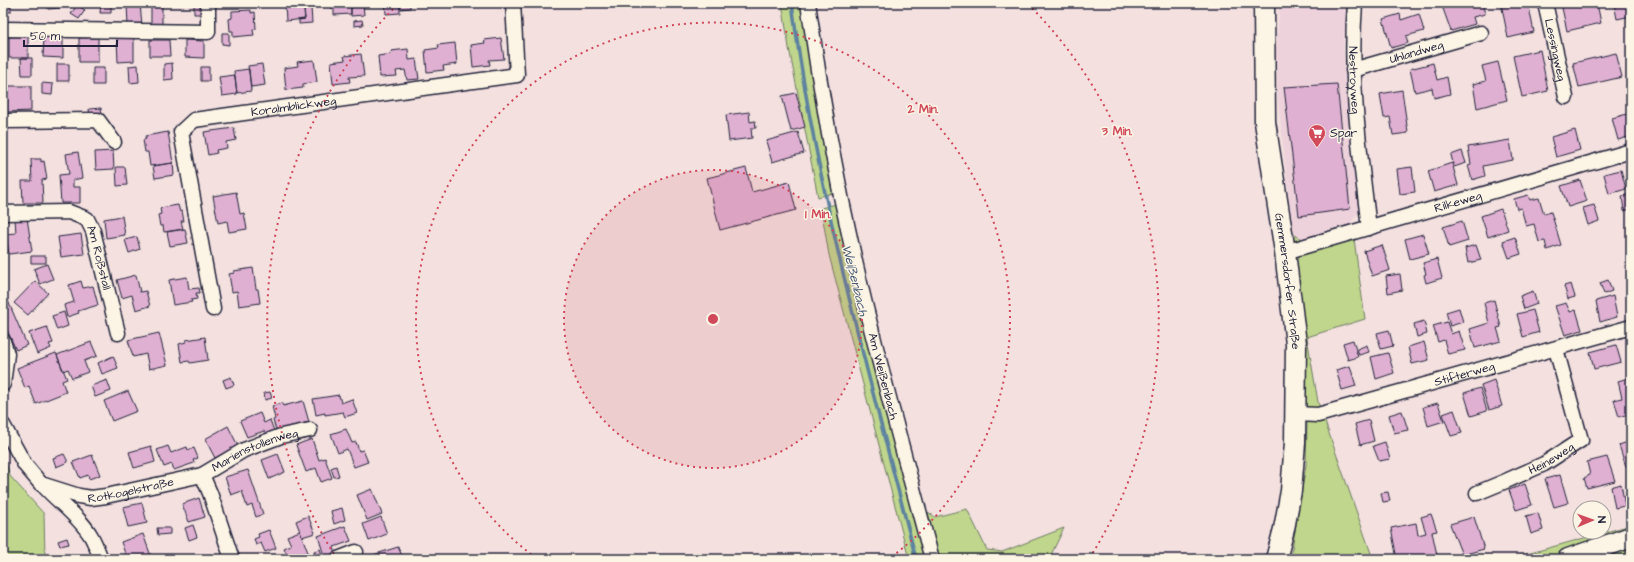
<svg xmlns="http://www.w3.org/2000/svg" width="1634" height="562" viewBox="0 0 1634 562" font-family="'Architects Daughter',sans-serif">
<rect width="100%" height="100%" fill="#f3e0df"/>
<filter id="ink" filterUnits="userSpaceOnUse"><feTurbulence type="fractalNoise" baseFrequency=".025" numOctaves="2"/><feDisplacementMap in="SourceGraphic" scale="8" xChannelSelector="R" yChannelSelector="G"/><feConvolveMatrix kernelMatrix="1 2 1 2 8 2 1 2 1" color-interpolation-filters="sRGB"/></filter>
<g filter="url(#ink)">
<path fill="#edd2db" d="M1280,3H1348L1343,46L1352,153L1360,210L1349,225L1302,239L1293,234L1278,99L1276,50Z"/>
<path fill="#bfd68c" stroke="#707c64" d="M782,3H803L807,48L834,181L833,193L818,197L789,48Z
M836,204L925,559H909L829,255L821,208Z
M1349,225L1354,239L1365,319L1307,337L1318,402L1373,559H1289L1292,549L1306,465L1307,423L1303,367L1294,293L1293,234L1302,239Z
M3,453L10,476L44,514L45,559H3Z
M967,509L987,550L1002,552L1064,528L1049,559H937L928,512L935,517Z
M1631,525V559H1509Z"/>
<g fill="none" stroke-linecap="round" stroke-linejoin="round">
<path stroke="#5d82a0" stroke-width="3.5" d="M792,3C816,192 869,375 916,559"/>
</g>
<path fill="#dfb0d2" stroke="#22223b" d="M3,3H11V12L3,11Z
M48,3H60V8L48,9Z
M101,3H111V13H100Z
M151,3H162V24H151Z
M194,3H202V14H194Z
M285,3H303L305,19L286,21Z
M331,3H353V7H351V14L334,15V8L332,9Z
M353,3H363L364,15L351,16V7H353Z
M385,3H402V5H400V13L386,14Z
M402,3H410V8L400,9V5H402Z
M1441,3H1482L1485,14L1473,17L1475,24L1451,31Z
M1501,3H1528L1534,32L1508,38Z
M1561,3H1597L1601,23L1567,31Z
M1614,3H1631V16L1617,19Z
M140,4L142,25H128L127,5Z
M77,5L85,10L79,19L71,14Z
M311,7L312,23L299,24V20L305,19L304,8Z
M251,10V13L255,12L256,29L253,30L254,35L233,37V31H230L229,19L232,18V11Z
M1400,14L1401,20L1419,14L1424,31L1406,36L1408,43L1391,48L1383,19Z
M362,20L363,25L354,26V21Z
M222,33H229V45L222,44Z
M9,37H28V58H9Z
M44,37H63V58L43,57Z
M134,37V61L118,62L117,38Z
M79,38H98V62H79Z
M501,38L504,59L489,60L490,65L473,67L471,45L485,43L484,40Z
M150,40H169L170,56H150Z
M185,40L204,41V58L185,57Z
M455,43L457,64L443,66L444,70L427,72L425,50L439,48L438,45Z
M408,49L409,60L416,59L419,79L407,80L405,70L396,71L397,76L380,77L378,56L392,54L391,51Z
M1540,50L1548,91L1522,97L1513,56Z
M1616,53L1622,77L1579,87L1573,63Z
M361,54L364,76L349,77L350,82L333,84L331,62L345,60L344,56Z
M21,58H32V75H22Z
M314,60L317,82L303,84V88L286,90L284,68L298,66L297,62Z
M1498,62L1507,100L1477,108L1473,84L1486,81L1482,66Z
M172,63L173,79L164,80V64Z
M1433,63L1437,80L1447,77L1450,94L1434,98L1432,88L1415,92L1410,69Z
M57,64H69V81H57Z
M262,64L265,85L251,87L248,66Z
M138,65L139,82L130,83L129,66Z
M201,67H209V81H201Z
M93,68H104V85H93Z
M249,69L251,91L237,93L234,71Z
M235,75L237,94L222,96L219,77Z
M42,83L53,84L52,95L42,94Z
M1337,84L1350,209L1299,216L1284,87Z
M7,86H31V111L7,112Z
M1402,90L1408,133L1393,135L1390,117L1384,118L1380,94Z
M796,93L805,127L791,131L782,96Z
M101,108L102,116L90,117L89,109Z
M749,112L750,122L755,121L756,128H751L752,138L729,141L726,115Z
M1631,113V136L1618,140L1612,118Z
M234,128L236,140L226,142L227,148L216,150L217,153L208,155L204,132Z
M1575,130L1580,150L1556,157L1551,137Z
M168,132L173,163L150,166L148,152H145L143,140L146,139L145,136Z
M798,132L804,153L772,162L766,141Z
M1510,140L1513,160L1483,166L1485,176L1472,180L1468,165L1471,164L1468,147Z
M113,151L114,169L96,170L95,152Z
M1462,151L1466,163L1454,167L1451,155Z
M78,152L82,178L73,180V187H80V203H61L59,175L69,174L66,154Z
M31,159H41V162L44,161L47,179L42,180L43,203H23L22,181H32Z
M6,161V179H3V162Z
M173,163L174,175L155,178L153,166Z
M1452,163L1458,185L1434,192L1428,171Z
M116,167H125L127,185L117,186Z
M1412,167L1415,192L1400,194L1397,169Z
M746,168L752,192L789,182L796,210L720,230L707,178Z
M1621,170L1626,189L1609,194L1604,174Z
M1580,180L1587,201L1568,207L1561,186Z
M3,181H4L6,203H3Z
M236,192L240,214L244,213L247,229L229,232L227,221L218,223L213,196Z
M1631,194V209L1624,211L1622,196Z
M1528,195L1530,200L1539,198L1544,214L1551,212L1561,245L1547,250L1545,241L1539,242L1534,224L1526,226L1521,208L1517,209L1514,199Z
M178,205L180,212L182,211L184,221H181L183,229L164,232L163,226H160L158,215L161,214L160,208Z
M1594,205L1599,221L1588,225L1583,208Z
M1501,209L1508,230L1488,237L1481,216Z
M122,216L125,235L106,238L104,219Z
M27,218L32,251L9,254L6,234L16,233L15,219Z
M1462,221L1468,241L1449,247L1443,227Z
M185,229L188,243L170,246L167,232Z
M81,234L84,254L61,257L58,237Z
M1423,234L1429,254L1410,259L1405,239Z
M137,237L140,249L129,253L125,240Z
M1515,237L1521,254L1509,258L1503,241Z
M1382,245L1390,270L1372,276L1364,251Z
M1476,245L1481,260L1468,263L1465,248Z
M31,256H46V263H31Z
M1437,259L1442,278L1426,283L1424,275L1426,274L1423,263Z
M47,264L53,279L40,284L34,269Z
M253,268L256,289H258L260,303L239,306L237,291L232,292L229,274L234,273V271Z
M1400,274L1402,290L1388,293L1386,276Z
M136,275L140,292L146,291L150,306L136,310L132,295L122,298L117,280Z
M187,277L189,289L199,288L200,293H196L197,299L191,300L192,302L173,305L169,280Z
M1608,280L1612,291L1604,294L1600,283Z
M35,281L48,293L28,315L14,303Z
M81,281L83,288L93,286L98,305L78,311L79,313L67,317L64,305L74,302L69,285Z
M1571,284L1575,297L1568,299L1564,286Z
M1533,291L1537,304L1524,309L1520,296Z
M1613,296L1617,317L1600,322L1596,301Z
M1494,300L1501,327L1497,328L1501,341L1475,348L1470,329L1489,323L1484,303Z
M8,301L27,345L16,350L3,321V303Z
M1566,303L1570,312L1576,310L1582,330L1565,335L1555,306Z
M1459,308L1463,322L1450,326L1446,312Z
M1533,310L1539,332L1523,337L1517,314Z
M64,312L68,326L57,330L52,316Z
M1424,321L1427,334L1417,337L1414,324Z
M1447,322L1451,334L1459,331L1465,350L1448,354L1444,340L1438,342L1433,326Z
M47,327L53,343L49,344L51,348L37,354L29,333Z
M1389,330L1393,346L1381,349L1377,333Z
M159,333L167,365L149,369L146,354L133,357L128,340Z
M205,337L208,360L190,363L189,361L182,362L179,344L186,342V340Z
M1353,340L1358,357L1348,360L1343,343Z
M91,342L97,356L84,361L88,372L72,378L68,369L63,371L57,355Z
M1424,342L1429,360L1412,364L1408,347Z
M1367,345L1369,352L1359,355L1357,349Z
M1616,345L1621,362L1594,369L1590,352Z
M56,353L67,379L62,381L66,392L36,404L29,386L25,388L17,368Z
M1388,353L1394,373L1376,379L1371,357Z
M113,356L118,368L102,374L98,363Z
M1350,366L1356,386L1342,390L1336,370Z
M231,377L234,385L226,388L223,380Z
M1628,378L1631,388V413L1619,417L1614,400L1622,398L1618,381Z
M107,380L111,391L95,397L91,386Z
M1494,380L1502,406L1489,410L1481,385Z
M1480,388L1487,411L1471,416L1464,393Z
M128,391L137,411L112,421L104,401Z
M270,392L272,398L265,400L264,393Z
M339,395L341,403L352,399L357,413L345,417L343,412L325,415V413L316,415L313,399Z
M303,401L309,422L276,430L273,420L275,419L272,406L282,403L283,406Z
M1438,403L1444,421L1428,426L1423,407Z
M1454,410L1462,433L1451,436L1443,414Z
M1402,411L1408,430L1394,433L1389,415Z
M260,413L264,423L270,420L274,431L266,435L264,431L247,437L240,421Z
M1369,420L1374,441L1360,445L1355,424Z
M228,426L238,446L215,458L205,439Z
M346,429L352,443L356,442L359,451L363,450L368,462L354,467L347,449L338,453L331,434Z
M312,439L319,460L325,458L332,478L321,482L316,468L306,472L296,445Z
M1631,441V465L1626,467L1619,445Z
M1385,442L1390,459L1379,461L1373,446Z
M151,446L155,462L134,468L129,452Z
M168,446L171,453L187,447L188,450L194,448L198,458L193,460L194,463L174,470L172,464L164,467L157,450Z
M64,454L68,462L56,467L53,458Z
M278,454L285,472L269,479L262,460Z
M92,455L100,475L89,479L88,475L80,478L73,462Z
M1607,457L1615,481L1587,488L1584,478L1590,475L1587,462Z
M336,466L339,476L334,477L331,468Z
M248,470L263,514L256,517L252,505L247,507L242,491L231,495L225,477Z
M1560,475L1568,503L1554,507L1545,479Z
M1525,484L1532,505L1516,510L1509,490Z
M1621,484L1625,506L1615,508L1611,487Z
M372,489L382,514L367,520L357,495Z
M1388,492L1390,501L1383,502L1381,493Z
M199,498L205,517L189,522L182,504Z
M142,503L147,523L128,527L123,507Z
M342,508L345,520L334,524L331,511Z
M1538,513L1543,530L1531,534L1526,516Z
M1431,514L1437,531L1432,532L1437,555L1419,559H1397L1391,528L1416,523L1418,535L1426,533L1421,517Z
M308,516L315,533L302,537L296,521Z
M381,517L387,534L369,541L363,524Z
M1474,517L1484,549L1462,555L1450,524Z
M193,525L197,537L189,540L185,528Z
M345,526L351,541L334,547L336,556L325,559L318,536Z
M157,528H170V534L158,535Z
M269,530L276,548L265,552L261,543L256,545L254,539L259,537L258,534Z
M300,531L310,558L306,559H289L284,548L291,545L287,536Z
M143,534L152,559H127L121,542Z
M67,538L69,544L60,546L58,541Z
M398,547L403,558L399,559H375L373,555Z
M320,549L323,558L317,559L314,551Z"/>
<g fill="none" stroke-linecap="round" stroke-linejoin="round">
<defs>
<g id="street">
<path id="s1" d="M808,3C822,104 841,205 865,304C886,389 909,474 932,559"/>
<path id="s2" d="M1355,3C1349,79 1360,153 1369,228"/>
<path id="s3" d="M1545,3L1566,97"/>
<path d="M3,29L208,32V3"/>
<path id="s4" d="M1353,70L1481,33"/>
<path d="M3,121L98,120L114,142"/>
<path id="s5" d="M3,213L69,212L87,219L93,231L118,333"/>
<path id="s6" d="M1285,252L1631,151"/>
<path id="s7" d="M213,309L181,132L194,120L517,75L513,3"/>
<path d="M3,341L7,354L3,384"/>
<path id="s8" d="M1296,414L1318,415L1631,327"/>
<path id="s9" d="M3,425L25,465L41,484L79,496L91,498L106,496L202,475L210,493L232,559"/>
<path id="s10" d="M202,475L244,450L281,436L310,430"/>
<path d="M43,485C58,502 79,516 91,536C95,543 98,551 101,559"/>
<path id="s11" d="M1477,493L1506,481L1544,464L1581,440L1556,349"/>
<path d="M338,559L356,552"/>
</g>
<g id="secondary">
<path id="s12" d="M1264,3L1265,122L1285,252L1296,344L1295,443L1291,491L1284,529L1276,559"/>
<path d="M1568,559L1631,537"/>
</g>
</defs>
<use href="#street" stroke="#22223b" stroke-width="17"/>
<use href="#secondary" stroke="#22223b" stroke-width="23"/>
<use href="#street" stroke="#fcf5e5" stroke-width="14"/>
<use href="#secondary" stroke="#fcf5e5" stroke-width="20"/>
</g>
</g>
<circle cx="713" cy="319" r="149" fill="#d1495b" fill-opacity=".12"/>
<g fill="none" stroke="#d1495b" stroke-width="2" stroke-dasharray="2 4">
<circle cx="713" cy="319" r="149"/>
<path d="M536 558A297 297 0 1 1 890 558"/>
<path d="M337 559A446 446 0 0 1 398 4M1028 4A446 446 0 0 1 1089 559"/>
</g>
<defs>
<symbol id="supermarket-pin" viewBox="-11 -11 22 30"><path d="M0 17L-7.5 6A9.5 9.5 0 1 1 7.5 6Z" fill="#d1495b" stroke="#fcf5e5"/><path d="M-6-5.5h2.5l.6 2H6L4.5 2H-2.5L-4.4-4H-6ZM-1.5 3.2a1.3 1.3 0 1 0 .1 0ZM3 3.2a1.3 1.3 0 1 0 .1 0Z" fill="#fff"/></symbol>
</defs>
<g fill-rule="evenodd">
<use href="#supermarket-pin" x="1307" y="123" width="20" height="27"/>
</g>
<g text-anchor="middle" stroke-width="3" stroke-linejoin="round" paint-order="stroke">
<g font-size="12" fill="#22223b" stroke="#fcf5e5">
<text dy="4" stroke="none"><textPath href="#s3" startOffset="48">Lessingweg</textPath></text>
<text dy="4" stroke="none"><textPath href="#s4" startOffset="66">Uhlandweg</textPath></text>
<text dy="4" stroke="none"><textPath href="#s2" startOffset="77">Nestroyweg</textPath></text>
<text dy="4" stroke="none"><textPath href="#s7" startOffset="298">Koralmblickweg</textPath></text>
<text dy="4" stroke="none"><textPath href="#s6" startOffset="180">Rilkeweg</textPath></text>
<text dy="4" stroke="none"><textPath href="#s5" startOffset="126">Am Roßstall</textPath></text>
<text dy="4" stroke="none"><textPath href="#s12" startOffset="280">Gemmersdorfer Straße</textPath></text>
<text dy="4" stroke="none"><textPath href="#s8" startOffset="174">Stifterweg</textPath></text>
<text dy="4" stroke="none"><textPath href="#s1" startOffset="381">Am Weißenbach</textPath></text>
<text dy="4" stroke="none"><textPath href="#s10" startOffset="59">Marienstollenweg</textPath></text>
<text dy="4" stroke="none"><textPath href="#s11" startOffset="82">Heineweg</textPath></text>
<text dy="4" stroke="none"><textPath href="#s9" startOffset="163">Rotkogelstraße</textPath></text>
</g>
<g font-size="12" fill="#22223b" stroke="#fcf5e5" text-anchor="start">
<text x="1330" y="137">Spar</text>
</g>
<g font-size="13" font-style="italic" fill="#445a76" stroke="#fcf5e5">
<text transform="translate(856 280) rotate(76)" y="5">Weißenbach</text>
</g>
</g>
<circle cx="713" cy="319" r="6" fill="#d1495b" stroke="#fcf5e5" stroke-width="2"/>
<g font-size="12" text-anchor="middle" font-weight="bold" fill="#d1495b" stroke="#fcf5e5" stroke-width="3" stroke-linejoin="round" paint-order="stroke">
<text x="923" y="113">2 Min.</text>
<text x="1117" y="135">3 Min.</text>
<text x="818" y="218">1 Min.</text>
</g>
<rect width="1634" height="562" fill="none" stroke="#fcf5e5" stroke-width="16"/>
<rect x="8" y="8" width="1618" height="546" fill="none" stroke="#22223b" stroke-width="1.5" filter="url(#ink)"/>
<g transform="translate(1592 520) rotate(88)"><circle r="19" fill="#fcf5e5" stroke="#a5a1a1"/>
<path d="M0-3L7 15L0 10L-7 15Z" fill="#d1495b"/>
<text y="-6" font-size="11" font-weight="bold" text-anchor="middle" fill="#22223b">N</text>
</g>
<path d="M24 40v6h93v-6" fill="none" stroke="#22223b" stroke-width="2"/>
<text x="30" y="40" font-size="12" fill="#22223b" stroke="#fcf5e5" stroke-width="3" paint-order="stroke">50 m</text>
</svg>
